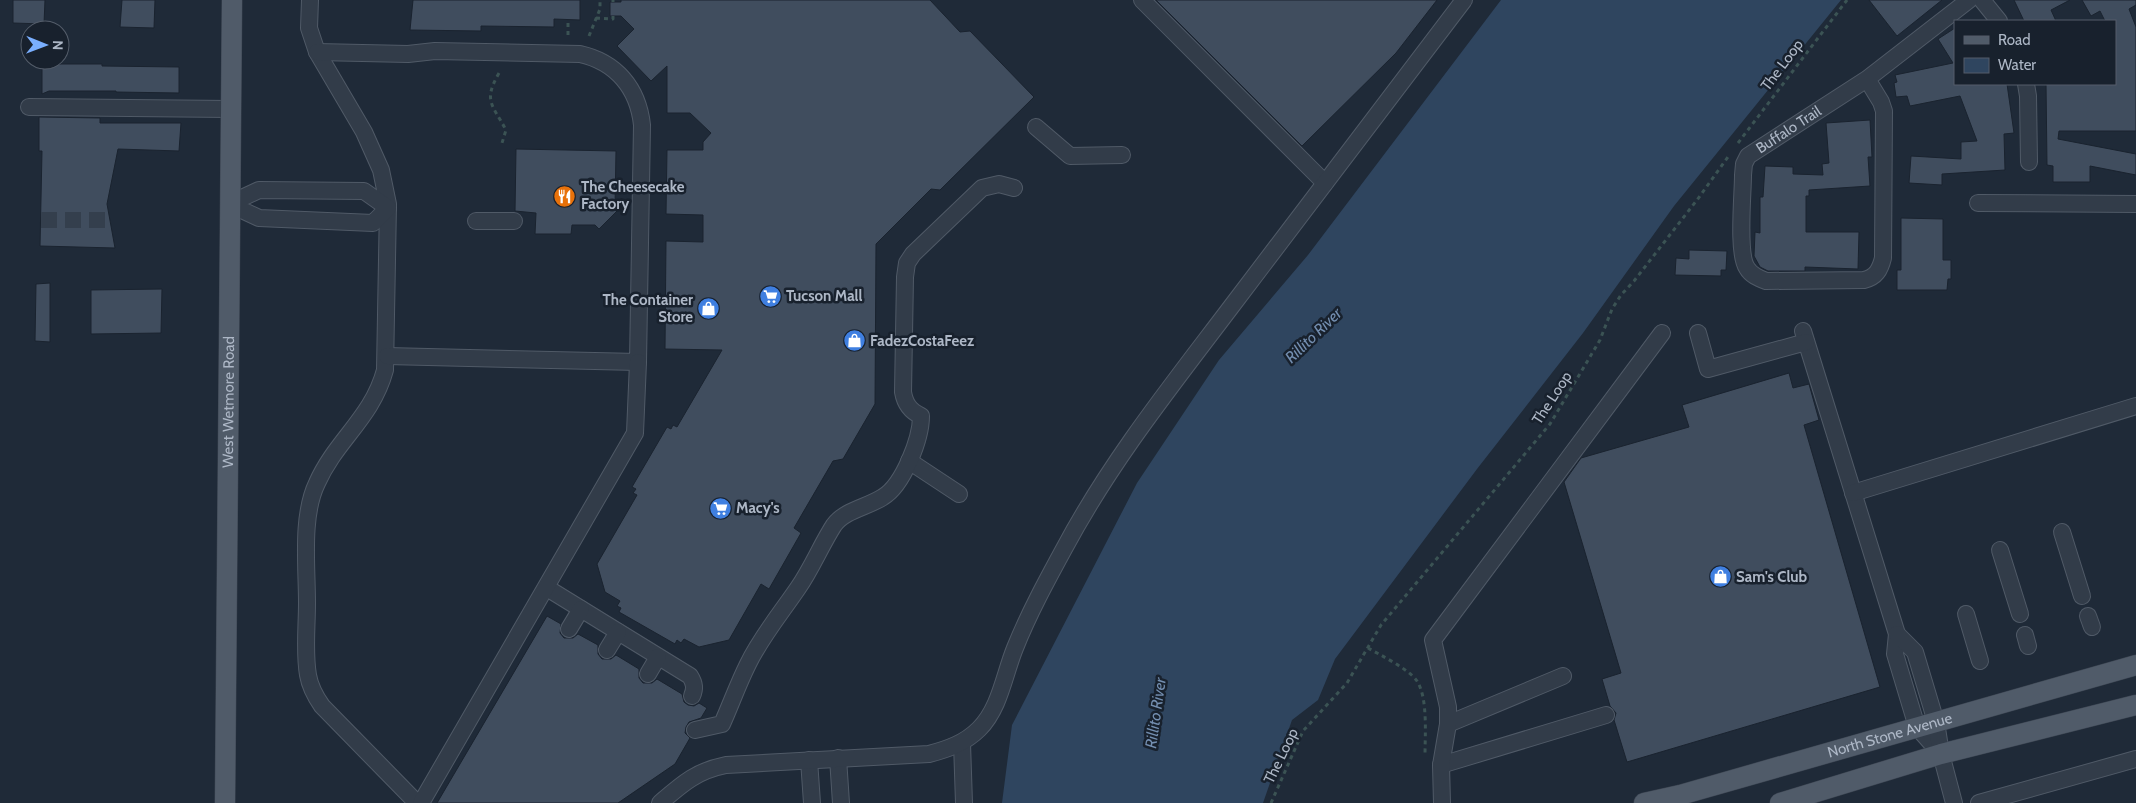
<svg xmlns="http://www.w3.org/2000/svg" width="2136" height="803" viewBox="0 0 2136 803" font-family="Cabin,sans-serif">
<rect width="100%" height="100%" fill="#1f2a38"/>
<path fill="#2f455f" d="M1501,0H1841L1674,206L1583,333L1477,469L1335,659L1318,700L1292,720L1263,803H1002L1012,725L1137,483L1219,360L1308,255Z"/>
<path fill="#404d5e" stroke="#1a232f" d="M13,0H45L44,24L13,23Z
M122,0H155L154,28L120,27Z
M413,0H580V20L554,19V27L481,26V31L410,30Z
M621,0H930L960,32L970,31L1034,97L940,190L931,189L876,244L875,404L843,459L833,461L794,528L801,533L769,589L761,584L729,640L699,647L684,639L681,643L677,640L675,644L619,612L621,608L617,606L620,601L605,592L597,564L637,495L633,493L636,489L632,487L667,427L671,429L673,425L677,427L722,350L665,349L666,241L703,242V215L666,214L667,150H703V142L711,133L690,113H667V66L651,81L617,46L634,29L621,16H610V2H621Z
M1156,0H1437L1396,53L1302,146Z
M1869,0H1942L1897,36Z
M2014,0H2070L2051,10L2056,21H2024Z
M2082,0H2136V5L2129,9L2136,27V131H2059L2058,139L2136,154V175L2090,166V182H2053V166L2047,165L2046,84H2115V21H2105L2100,11L2091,16Z
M1955,28V84H2007L2014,133L2004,134L2005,170L1942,174V185L1909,183L1911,156L1961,159V142L1977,141L1960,96L1910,106L1907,96L1896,97L1894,83L1897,82L1895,75L1953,63L1938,39Z
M42,64H102V66L179,67V93L116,92V91H49L42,94Z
M39,117L100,118V123H181L179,151L118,149L107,204L115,248L40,246L42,151H39Z
M1870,120L1872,157H1868L1870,186L1809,190V196H1806V232H1859L1858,269L1805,267V271H1768L1760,267L1754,256L1755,232L1760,233V197H1763L1765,166L1793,167V174L1823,175L1822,164L1829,163L1826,123Z
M516,149L616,151L615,206L619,209L599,229L595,225H572L571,234H535L536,213L515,211Z
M1901,218L1943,219V260H1951V279H1948L1947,290H1897V270H1901Z
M1689,250L1727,251L1726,270H1721V276L1675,275L1676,258L1689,259Z
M50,283V342L35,341L36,284Z
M162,289L161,333L91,334V290Z
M1789,373L1793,388L1809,384L1819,420L1804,425L1880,687L1627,762L1614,720L1616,713L1610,706L1602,679L1621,673L1564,482L1581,458L1689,427L1682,405Z
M547,616L561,624L560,633L564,638H573L578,634L598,645V654L602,659H611L616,655L639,669V678L643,683H652L657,679L682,694L684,702L688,705L694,706L699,703L707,708L701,718L689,722L686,727L685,733L690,738L675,764L618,803H437Z"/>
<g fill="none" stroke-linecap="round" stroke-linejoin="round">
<path stroke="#343f4d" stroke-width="16" stroke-dasharray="16 8" stroke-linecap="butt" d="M41,220H110"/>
<defs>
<g id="minor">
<path d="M310,0L309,28L317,52L364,132L381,170L388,204L385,370C372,418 336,440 317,483C301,516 307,566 307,603C307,627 304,652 308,675C310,687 315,696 322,706L417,803"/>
<path d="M1142,0L1325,183"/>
<path d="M1982,0L1999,21"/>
<path d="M317,52L408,54L435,51L580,54C616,62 638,88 642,125L638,362L387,356"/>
<path id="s1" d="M1867,79L1881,102L1884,111L1883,258C1880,270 1876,277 1864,280L1766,281C1758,278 1751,275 1747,268C1737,254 1743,195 1743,175L1744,164L1748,156L1867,79L1969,0"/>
<path d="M2026,84L2028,96L2029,162"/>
<path d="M29,107L230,109"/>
<path d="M1036,127L1070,156L1122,155"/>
<path d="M259,190L364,191L388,208L373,223L259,218L229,204Z"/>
<path d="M1978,203L2136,204"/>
<path d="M476,221H514"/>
<path d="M1803,331L1897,634L1895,654L1917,727L1941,754"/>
<path d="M1698,333L1708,369L1806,342"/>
<path d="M909,461L959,494"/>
<path d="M1853,493L2136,406"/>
<path d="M2062,532L2082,596"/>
<path d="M2000,550L2020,614"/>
<path d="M547,588L690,676C695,684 695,689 692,696"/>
<path d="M1966,614L1980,661"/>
<path d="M2088,616L2092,627"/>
<path d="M569,629L581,609"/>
<path d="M1897,634L1915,652L1936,722L1941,754L1954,803"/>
<path d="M2025,635L2028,646"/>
<path d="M607,650L618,632"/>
<path d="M648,674L658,657"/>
<path d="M1448,724L1563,676"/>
<path d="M695,730L722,724C731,704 738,684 748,664C761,637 781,613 798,588C812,568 821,545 834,525C845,510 868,507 883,497C903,485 921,439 921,416C910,411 905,404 903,392L905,277L907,263L913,254L982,188L999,184L1014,188"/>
<path d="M962,743L964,803"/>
<path d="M838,758L841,803"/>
<path d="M809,760L812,803"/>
<path d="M1441,765L1606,715"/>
<path d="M421,803L635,433L638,362"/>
<path d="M660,803C682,784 696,771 726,765L929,754C948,749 965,743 979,729C1000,708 1004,675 1015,648C1029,613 1047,580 1065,547C1111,461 1172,385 1231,307C1308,204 1386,102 1464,0"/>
<path d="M1442,803L1441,765L1448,724V707L1433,640L1662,333"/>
<path d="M1979,803L2136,759"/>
</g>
<g id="major">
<path id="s2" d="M225,803L232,0"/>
<path id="s3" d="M1644,803L1680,795L2136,665"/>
<path d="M1780,803L1941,754L2136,705"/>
</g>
</defs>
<use href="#minor" stroke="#505a67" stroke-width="18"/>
<use href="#major" stroke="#3c4552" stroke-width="21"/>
<path stroke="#3b5354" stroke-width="3" stroke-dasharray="4 4" stroke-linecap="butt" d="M613,2V0
M596,18L613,19V16
M568,35V20
M589,36L600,9V0
M499,73C483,101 492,104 506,130L502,143
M1738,143L1847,0
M1368,648C1380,655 1409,669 1417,681C1428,698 1425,735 1425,755
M1271,803L1303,731L1347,683L1381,625L1550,424L1600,340L1612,309L1621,295L1634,281L1697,200L1730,154"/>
<use href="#minor" stroke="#323c49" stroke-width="16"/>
<use href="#major" stroke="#505b69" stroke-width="20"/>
</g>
<defs>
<symbol id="restaurant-disc" viewBox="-11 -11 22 22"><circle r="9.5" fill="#e8710a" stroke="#18212d"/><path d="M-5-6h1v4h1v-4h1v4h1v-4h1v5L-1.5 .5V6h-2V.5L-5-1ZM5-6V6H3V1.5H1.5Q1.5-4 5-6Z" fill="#fff"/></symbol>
<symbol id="supermarket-disc" viewBox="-11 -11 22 22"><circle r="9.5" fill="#3f7fe0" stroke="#18212d"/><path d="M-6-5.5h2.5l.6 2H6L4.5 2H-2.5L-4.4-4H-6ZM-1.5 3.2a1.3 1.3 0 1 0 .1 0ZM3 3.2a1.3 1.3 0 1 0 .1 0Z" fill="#fff"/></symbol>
<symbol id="shop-disc" viewBox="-11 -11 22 22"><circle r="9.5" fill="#3f7fe0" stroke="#18212d"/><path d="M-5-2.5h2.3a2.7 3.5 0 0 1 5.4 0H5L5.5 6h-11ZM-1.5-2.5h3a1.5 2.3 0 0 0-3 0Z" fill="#fff"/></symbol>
</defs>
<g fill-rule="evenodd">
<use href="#restaurant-disc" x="552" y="184" width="25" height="25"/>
<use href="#supermarket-disc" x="758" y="284" width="25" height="25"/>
<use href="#shop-disc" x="696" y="296" width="25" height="25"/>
<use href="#shop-disc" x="842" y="328" width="25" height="25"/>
<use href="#supermarket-disc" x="708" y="496" width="25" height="25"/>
<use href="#shop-disc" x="1708" y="564" width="25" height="25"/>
</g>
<g text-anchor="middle" stroke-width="5" stroke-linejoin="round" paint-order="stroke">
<g font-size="15" fill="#adb7c6" stroke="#18212d">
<text transform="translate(1782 65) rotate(-53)" y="5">The Loop</text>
<text dy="5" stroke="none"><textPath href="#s1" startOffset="498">Buffalo Trail</textPath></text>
<text transform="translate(1552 398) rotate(-57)" y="5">The Loop</text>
<text dy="5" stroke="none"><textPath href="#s2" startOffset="401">West Wetmore Road</textPath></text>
<text dy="5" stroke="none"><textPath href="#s3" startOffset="255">North Stone Avenue</textPath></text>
<text transform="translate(1281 756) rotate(-64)" y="5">The Loop</text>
</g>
<g font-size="15" font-weight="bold" fill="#adb7c6" stroke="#18212d" text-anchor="start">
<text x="581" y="192">The Cheesecake<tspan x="581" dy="17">Factory</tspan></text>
<text x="786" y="301">Tucson Mall</text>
<text x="693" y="305" text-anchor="end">The Container<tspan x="693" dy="17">Store</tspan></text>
<text x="870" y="346">FadezCostaFeez</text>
<text x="736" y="513">Macy's</text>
<text x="1736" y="582">Sam's Club</text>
</g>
<g font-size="16" font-style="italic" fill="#738eb0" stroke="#18212d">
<text transform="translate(1313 335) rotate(-44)" y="6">Rillito River</text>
<text transform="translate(1155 713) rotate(-82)" y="6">Rillito River</text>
</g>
</g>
<rect x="1954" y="20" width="162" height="65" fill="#18212d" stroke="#545d6a"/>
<rect x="1964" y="36" width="25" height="8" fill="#505b69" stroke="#545d6a"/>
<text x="1998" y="45" font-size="15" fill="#adb7c6">Road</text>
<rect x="1964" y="58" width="25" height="15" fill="#2f455f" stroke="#545d6a"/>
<text x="1998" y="70" font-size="15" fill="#adb7c6">Water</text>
<g transform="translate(45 45) rotate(91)"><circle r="24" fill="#18212d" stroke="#545d6a"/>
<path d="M0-4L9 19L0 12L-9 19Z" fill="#7aaffe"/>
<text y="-8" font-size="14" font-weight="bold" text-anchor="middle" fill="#adb7c6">N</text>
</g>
</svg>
